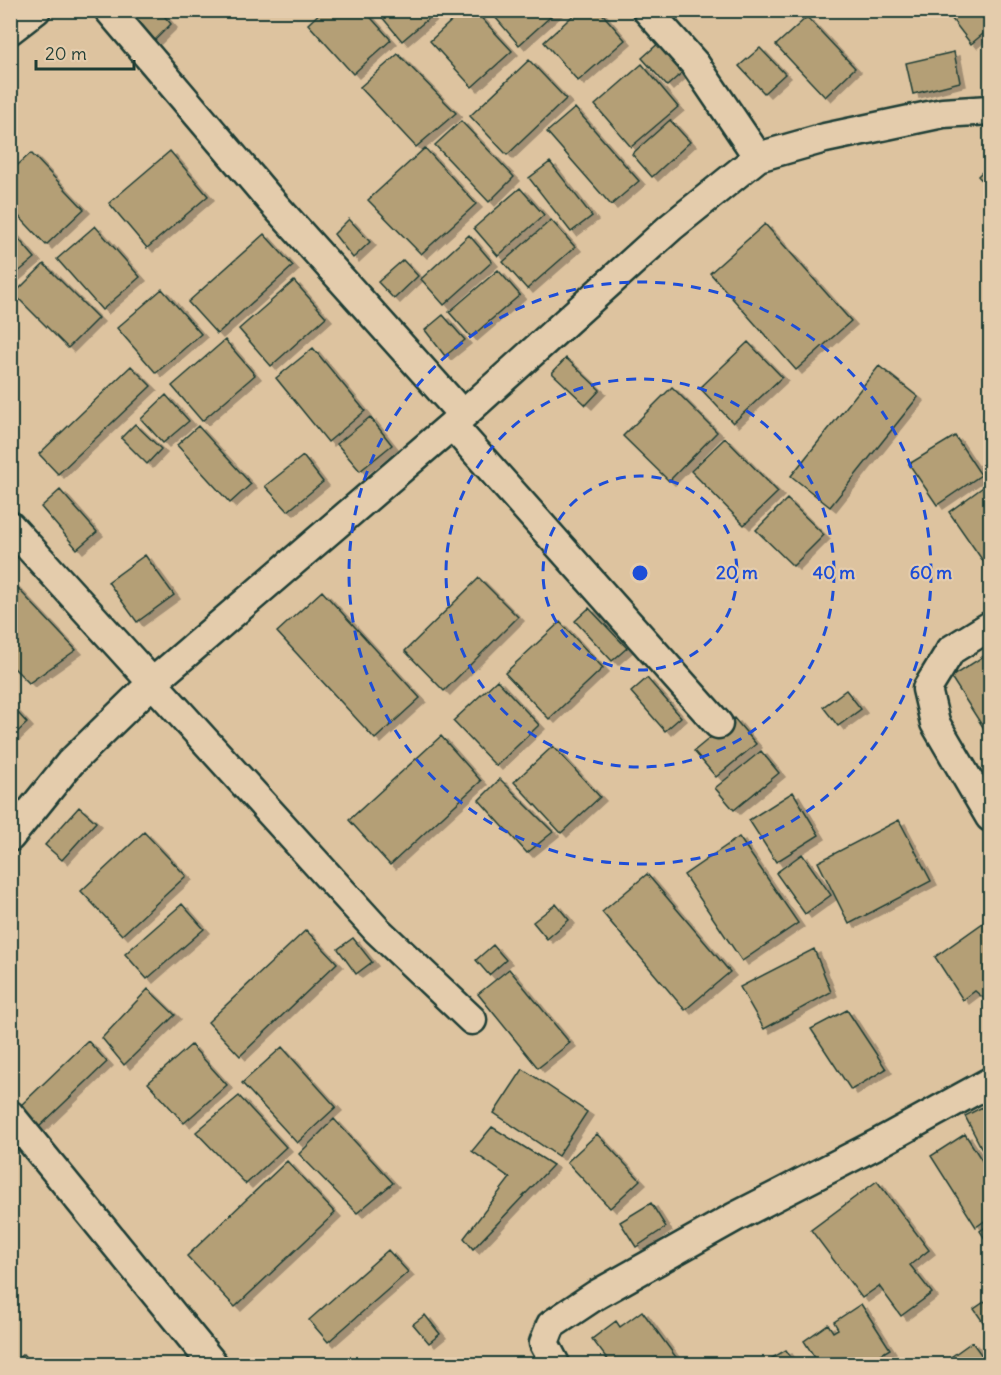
<svg xmlns="http://www.w3.org/2000/svg" width="1001" height="1375" viewBox="0 0 1001 1375" font-family="Delius,sans-serif">
<defs>
<filter id="shadow"><feDropShadow dx="6" dy="4" stdDeviation="0" flood-color="#0004"/></filter>
</defs>
<rect width="100%" height="100%" fill="#ddc39f"/>
<filter id="ink" filterUnits="userSpaceOnUse"><feTurbulence type="fractalNoise" baseFrequency=".0167" numOctaves="2"/><feDisplacementMap in="SourceGraphic" scale="12" xChannelSelector="R" yChannelSelector="G"/><feConvolveMatrix kernelMatrix="1 2 1 2 8 2 1 2 1" color-interpolation-filters="sRGB"/></filter>
<g filter="url(#ink)">
<path fill="#b49f76" stroke="#1f3d34" stroke-width="1.5" filter="url(#shadow)" d="M128,10H159L171,24L155,40Z
M323,10H364L391,40L353,74L308,24Z
M376,10H435L436,12L402,41Z
M463,10H474L512,51L472,87L430,41Z
M489,10H558L519,45Z
M579,10H599L625,40L578,81L544,42Z
M945,10H990V28L971,44Z
M807,17L855,68L825,97L776,45Z
M661,41L686,69L667,86L642,58Z
M760,48L785,74L764,93L739,66Z
M954,52L960,82L913,94L906,63Z
M398,54L456,113L416,147L360,87Z
M529,60L566,99L507,155L470,116Z
M642,64L678,107L631,147L595,105Z
M575,108L639,181L611,205L547,132Z
M670,120L690,142L652,177L632,154Z
M461,121L514,177L489,202L435,145Z
M425,148L476,204L421,254L368,200Z
M170,151L208,196L147,248L109,203Z
M31,153L84,209L46,245L10,207V172Z
M550,162L592,216L571,232L529,178Z
M990,164V189L978,176Z
M520,188L544,215L498,256L474,228Z
M349,219L370,242L353,258L334,234Z
M551,220L575,247L527,289L503,262Z
M765,224L851,321L796,370L710,273Z
M95,226L140,277L102,310L57,259Z
M10,229L35,258L10,279Z
M264,234L293,266L217,334L188,302Z
M469,235L492,262L444,305L421,279Z
M403,260L418,276L394,299L378,282Z
M44,264L98,318L68,348L14,294Z
M498,270L520,295L471,337L449,312Z
M294,281L326,317L271,366L239,329Z
M162,289L201,334L156,373L117,328Z
M443,315L465,340L445,356L425,330Z
M225,340L255,375L202,421L172,386Z
M748,342L782,377L733,423L700,388Z
M313,348L365,411L328,442L276,378Z
M566,358L600,390L586,405L552,373Z
M131,366L151,386L58,474L39,454Z
M879,366L918,397L830,507L791,476Z
M672,387L717,432L669,481L623,436Z
M166,395L189,421L163,443L141,419Z
M990,413V429L983,419Z
M370,417L392,445L360,471L337,444Z
M135,424L161,449L147,464L121,438Z
M198,426L251,484L230,503L177,445Z
M955,436L981,475L937,505L909,464Z
M725,438L778,492L744,525L691,471Z
M303,456L323,482L288,511L265,486Z
M986,485L990,492V571L949,512Z
M60,490L97,532L77,549L41,507Z
M787,499L824,535L793,566L756,530Z
M145,555L174,595L137,622L108,582Z
M479,578L518,617L444,691L405,651Z
M10,580L76,650L29,683L10,664Z
M322,591L420,698L375,739L277,632Z
M589,608L627,648L612,661L575,621Z
M560,622L603,668L549,719L505,673Z
M990,652V738L951,677Z
M647,678L681,717L665,731L631,692Z
M497,680L539,725L496,766L453,721Z
M846,690L861,709L838,726L823,707Z
M10,704L27,723L10,739Z
M734,718L756,744L716,777L694,751Z
M441,736L481,781L390,865L349,820Z
M553,746L600,797L561,833L514,782Z
M761,751L779,773L734,810L715,788Z
M500,779L553,832L527,853L479,800Z
M793,792L819,835L776,862L749,820Z
M79,807L96,822L62,860L45,845Z
M899,820L931,881L849,924L818,862Z
M144,832L186,876L122,935L81,891Z
M739,837L798,923L742,961L684,875Z
M802,854L831,895L805,914L776,873Z
M647,874L730,972L685,1010L602,912Z
M182,904L204,929L147,979L125,954Z
M556,904L569,920L547,939L533,922Z
M990,918V997L987,1001L975,991L963,1000L935,957Z
M306,930L337,963L240,1056L208,1022Z
M353,938L372,962L356,974L338,949Z
M493,945L506,960L489,975L476,960Z
M814,949L831,992L764,1029L740,987Z
M509,969L570,1043L538,1068L478,994Z
M148,989L175,1015L124,1065L102,1038Z
M847,1010L886,1069L851,1090L811,1029Z
M88,1041L107,1062L39,1127L18,1108Z
M191,1045L227,1085L184,1123L148,1083Z
M282,1047L336,1107L297,1143L242,1083Z
M523,1069L587,1112L558,1156L494,1113Z
M239,1096L286,1147L246,1184L196,1132Z
M990,1103V1149L984,1153L965,1116Z
M334,1119L393,1183L357,1213L299,1154Z
M492,1127L553,1165L473,1249L464,1238L510,1178L472,1151Z
M597,1134L640,1180L610,1208L567,1162Z
M965,1134L990,1173V1217L976,1227L931,1156Z
M287,1161L335,1213L235,1307L187,1256Z
M877,1181L929,1250L910,1265L932,1293L901,1316L879,1286L862,1298L811,1230Z
M651,1203L666,1227L636,1247L620,1222Z
M990,1224V1247L980,1231Z
M388,1250L408,1272L328,1342L309,1320Z
M990,1298V1332L974,1309Z
M861,1304L890,1349L865,1364H819L804,1341L828,1324L833,1332L838,1329L834,1322Z
M642,1311L681,1364H611L592,1339L616,1321L620,1327Z
M425,1315L440,1334L429,1343L413,1324Z
M972,1342L988,1364H941Z
M786,1350L795,1364H769L767,1361Z
M23,1354L32,1364H11Z"/>
<g fill="none" stroke-linecap="round" stroke-linejoin="round">
<defs>
<path id="minor" d="M109,10L272,202L463,415
M647,10L695,64L758,157
M10,30L36,10
M452,425L718,724
M10,526L377,930L472,1020
M990,626L951,650L927,689L935,723L990,817
M10,837L70,763L152,683L452,425L671,227L758,157L825,138L943,113L990,110
M10,1115L213,1364
M555,1364L544,1343L551,1325L596,1295L735,1217L875,1145L990,1082"/>
</defs>
<use href="#minor" stroke="#1f3d34" stroke-width="33"/>
<use href="#minor" stroke="#e4ccac" stroke-width="28"/>
</g>
</g>
<g fill="none" stroke="#1d4ed8" stroke-width="3" stroke-dasharray="10 8">
<circle cx="640" cy="573" r="97"/>
<circle cx="640" cy="573" r="194"/>
<circle cx="640" cy="573" r="291"/>
</g>
<circle cx="640" cy="573" r="9" fill="#1d4ed8" stroke="#e4ccac" stroke-width="3"/>
<g font-size="18" text-anchor="middle" font-weight="bold" fill="#1d4ed8" stroke="#e4ccac" stroke-width="4.5" stroke-linejoin="round" paint-order="stroke">
<text x="737" y="579">20 m</text>
<text x="834" y="579">40 m</text>
<text x="931" y="579">60 m</text>
</g>
<rect width="1001" height="1375" fill="none" stroke="#e4ccac" stroke-width="36"/>
<rect x="18" y="18" width="965" height="1339" fill="none" stroke="#1f3d34" stroke-width="2" filter="url(#ink)"/>
<path d="M36 60v9h98v-9" fill="none" stroke="#1f3d34" stroke-width="3"/>
<text x="45" y="60" font-size="18" fill="#1f3d34" stroke="#e4ccac" stroke-width="4.5" paint-order="stroke">20 m</text>
</svg>
